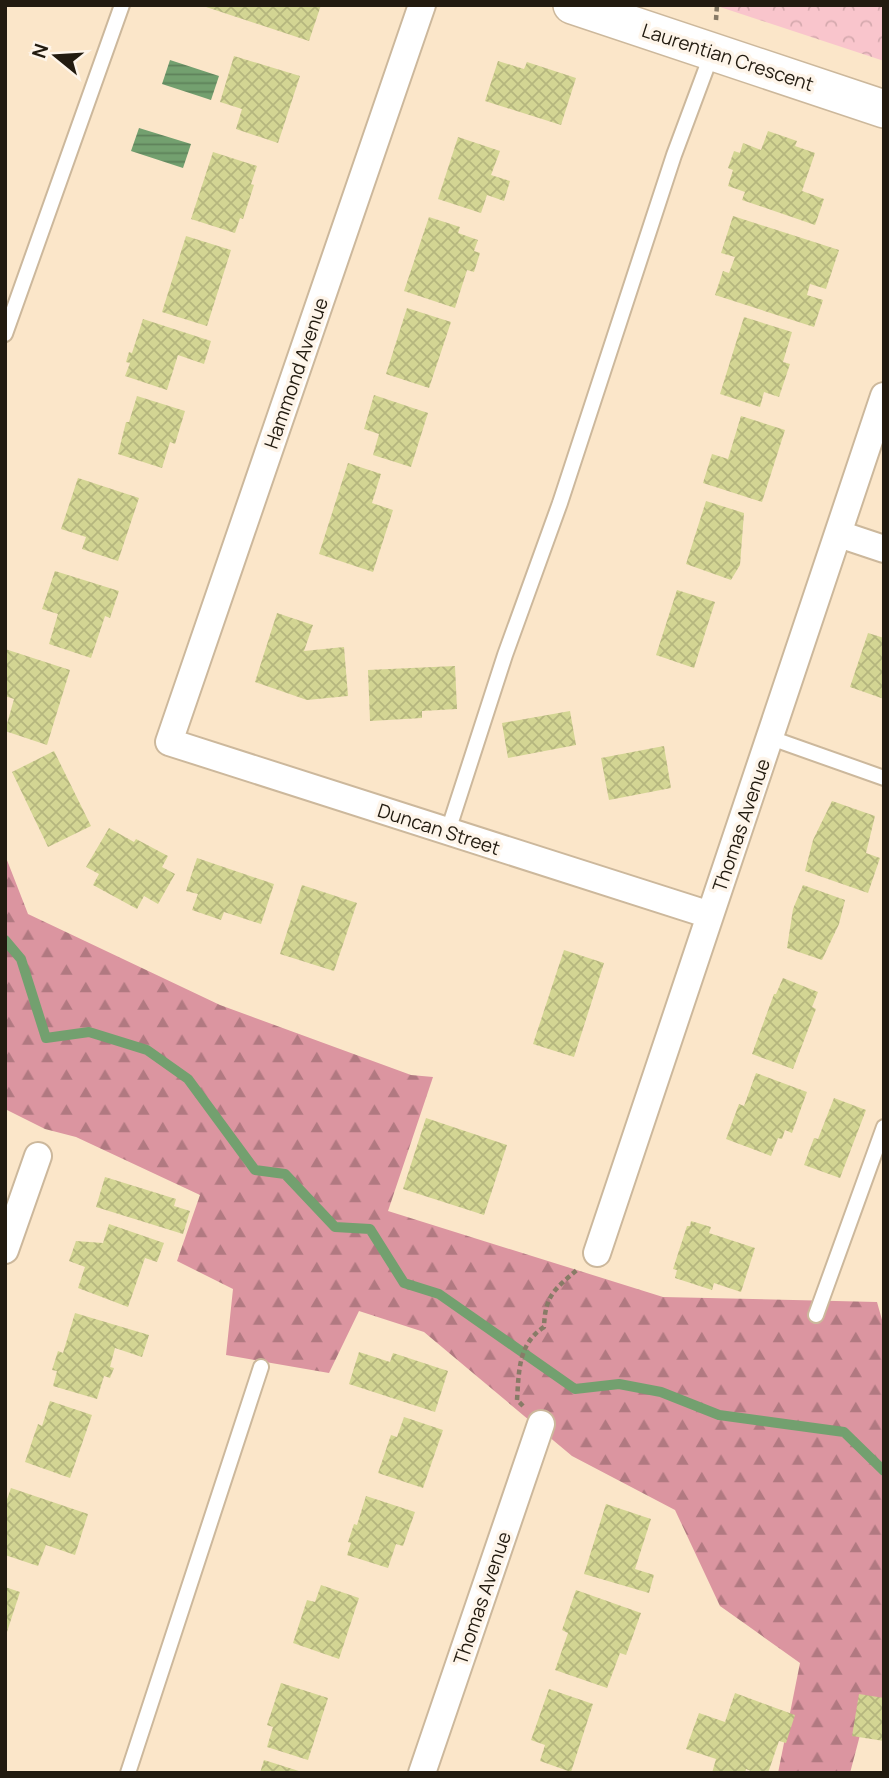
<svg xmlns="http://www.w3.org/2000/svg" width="889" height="1778" viewBox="0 0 889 1778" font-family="Manrope,sans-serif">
<defs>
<pattern id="forest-firs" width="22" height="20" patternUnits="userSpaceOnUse" patternTransform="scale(1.75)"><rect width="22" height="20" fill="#db95a0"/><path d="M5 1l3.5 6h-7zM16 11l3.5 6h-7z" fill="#b17981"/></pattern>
<pattern id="park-crowns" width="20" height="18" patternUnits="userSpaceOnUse" patternTransform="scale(1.75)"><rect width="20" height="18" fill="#f9c5cc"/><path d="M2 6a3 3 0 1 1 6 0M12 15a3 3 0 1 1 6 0" fill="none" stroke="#d5a9ae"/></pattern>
<pattern id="water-rules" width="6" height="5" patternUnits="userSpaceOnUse" patternTransform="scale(1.75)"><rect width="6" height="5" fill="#73a06f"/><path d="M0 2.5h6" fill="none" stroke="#5e825a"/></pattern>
<pattern id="building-cross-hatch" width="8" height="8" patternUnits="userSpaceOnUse" patternTransform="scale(1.75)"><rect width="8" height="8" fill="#d3d593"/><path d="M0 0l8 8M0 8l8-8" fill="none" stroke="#b5b67e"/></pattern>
</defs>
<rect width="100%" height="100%" fill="#fbe6c9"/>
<path fill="url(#forest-firs)" d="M5,855L28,914L220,1005L411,1075L433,1077L388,1211L663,1297L877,1302L884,1327V1728L864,1720L850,1773H778L800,1663L720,1606L675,1510L572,1456L424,1332L359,1311L329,1373L226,1355L233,1289L177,1261L200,1195L76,1137L45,1129L5,1109Z"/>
<path fill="url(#park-crowns)" d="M714,5H884V61Z"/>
<path fill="url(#water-rules)" d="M170,60L219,76L211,100L162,84Z
M139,128L191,144L183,168L131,151Z"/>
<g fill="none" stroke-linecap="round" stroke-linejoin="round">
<path stroke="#73a06f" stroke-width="10" d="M5,940L21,959L46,1038L89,1032L147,1050L188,1079L255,1170L285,1174L335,1227L370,1229L404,1283L439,1294L575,1389L619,1384L661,1392L719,1415L844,1432L884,1471"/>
</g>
<path fill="url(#building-cross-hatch)" d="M200,5H321L309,41Z
M234,56L300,76L278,143L236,129L242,109L220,102Z
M498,61L524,69L527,62L576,78L561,125L485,101Z
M768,131L797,141L795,146L815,153L802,191L824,199L815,225L742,200L745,192L728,186L733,170L728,168L734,151L740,153L743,143L761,150Z
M458,137L500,151L491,175L510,181L504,201L487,195L481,213L438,199Z
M213,152L257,166L251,184L254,185L243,219L240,218L235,233L191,219Z
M733,216L839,250L826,289L810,284L807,295L823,300L814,327L715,295L723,271L729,273L735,257L721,253Z
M429,217L460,227L458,233L478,240L474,251L480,253L474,272L467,270L455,308L404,291Z
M186,236L231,250L207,326L162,312Z
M407,308L451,322L429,388L386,374Z
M744,317L792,332L783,362L790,364L779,397L764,392L760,407L720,394Z
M143,319L211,341L204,364L178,355L167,390L125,376L130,363L126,362L129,352L132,353Z
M374,395L428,413L411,467L373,455L379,434L364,429Z
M137,396L185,411L175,444L170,442L162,468L118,454L126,422H129Z
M741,416L785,430L762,502L703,483L712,454L728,459Z
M348,463L381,474L372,503L393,510L373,572L319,554Z
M78,478L139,498L118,561L82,549L86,537L61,529Z
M706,501L744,513L740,565L731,580L686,564Z
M55,571L119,591L110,618L105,616L91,658L49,644L58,614L42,609Z
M677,590L715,602L694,668L656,655Z
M277,613L313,625L304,651L344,647L348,696L307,700L255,682Z
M868,633L884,638V699L850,687Z
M5,649L70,670L47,745L5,731L14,699L5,696Z
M455,666L457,709L422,711V718L370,721L368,670Z
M570,711L576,745L508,758L502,723Z
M664,746L671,788L609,800L601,758Z
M54,751L91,826L48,847L12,772Z
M832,801L875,816L866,853L880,858L868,893L805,871L813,840Z
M109,828L134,842L136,839L168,856L162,867L175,874L158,904L144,896L137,909L93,885L99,874L86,867Z
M197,858L274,884L261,924L224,912L221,920L192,910L198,894L186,891Z
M302,885L357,903L334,971L280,954Z
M803,885L845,900L839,924L822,960L787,948L793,909Z
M564,950L604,963L574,1057L533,1044Z
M783,978L818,992L812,1007L816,1009L793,1069L752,1054L774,994H776Z
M756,1073L807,1092L792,1133L785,1130L782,1139L778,1138L771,1156L726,1139L739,1104L744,1106Z
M834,1098L866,1110L840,1178L804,1165L814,1138L818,1139Z
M426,1118L507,1145L484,1215L403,1189Z
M105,1177L176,1199L174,1206L190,1211L183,1234L96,1207Z
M691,1221L711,1227L709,1233L755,1248L741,1292L714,1283L712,1290L675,1278L677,1270L673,1269L687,1226H690Z
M109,1224L164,1243L157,1262L145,1258L128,1307L78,1288L85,1267L69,1261L76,1241L103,1243Z
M75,1313L149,1335L142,1357L115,1348L110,1367L114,1368L110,1378L104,1376L97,1399L53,1386L57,1371L52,1370L58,1351L63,1353Z
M359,1352L390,1362L393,1353L448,1371L435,1412L349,1384Z
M50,1401L92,1415L70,1478L25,1462L38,1424L42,1426Z
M404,1417L443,1430L423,1488L378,1473L391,1435L397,1437Z
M11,1488L88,1514L75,1555L46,1545L38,1566L5,1555V1505Z
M366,1496L415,1512L403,1546L396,1544L388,1568L347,1555L351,1543L348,1542L354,1524L357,1525Z
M606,1504L651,1519L635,1569L654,1575L649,1593L584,1574Z
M321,1585L359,1598L339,1659L293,1643L307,1600L315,1602Z
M5,1587L20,1592L6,1635H5Z
M576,1590L641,1613L626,1655L620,1653L607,1688L555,1670L568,1633L562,1630Z
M281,1683L328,1698L308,1760L267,1747L273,1727L267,1725Z
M549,1689L593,1704L571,1772L540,1761L545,1745L531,1740Z
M735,1693L795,1715L786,1743L779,1741L768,1773H756L746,1769L745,1773H712L716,1759L686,1749L699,1713L725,1722Z
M859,1694L884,1698V1741L852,1736Z
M264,1760L302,1772V1773H260Z"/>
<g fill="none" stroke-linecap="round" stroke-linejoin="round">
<defs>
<path id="lane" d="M5,334L122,5
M771,738L884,778
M448,831L505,655L560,503L674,155L712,53
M816,1315L884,1127
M128,1773L261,1367"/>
<path id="street" d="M422,5L169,742L710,915
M839,534L884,549
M5,1250L38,1156
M597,1253L884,396
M422,1773L541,1424"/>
<path id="secondary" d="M572,5L884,109"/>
</defs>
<use href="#lane" stroke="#ccb89c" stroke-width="18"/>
<use href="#street" stroke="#ccb89c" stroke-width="30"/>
<use href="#secondary" stroke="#ccb89c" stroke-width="40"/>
<path stroke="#887b67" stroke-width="4.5" stroke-dasharray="5 3.5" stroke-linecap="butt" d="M716,20L717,5
M523,1406L517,1400C519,1371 518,1344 544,1327C545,1295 555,1289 578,1269"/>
<use href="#lane" stroke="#fff" stroke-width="14"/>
<use href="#street" stroke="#fff" stroke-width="26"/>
<use href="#secondary" stroke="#fff" stroke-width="37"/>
</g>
<g text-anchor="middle" stroke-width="7" stroke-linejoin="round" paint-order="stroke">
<g font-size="19" fill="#221b10" stroke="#fef5ea">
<text transform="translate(728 57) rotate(18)" y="7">Laurentian Crescent</text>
<text transform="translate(296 373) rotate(-71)" y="7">Hammond Avenue</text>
<text transform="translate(741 825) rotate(-71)" y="7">Thomas Avenue</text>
<text transform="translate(439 829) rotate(18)" y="7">Duncan Street</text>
<text transform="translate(482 1598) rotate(-71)" y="7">Thomas Avenue</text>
</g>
</g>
<rect width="889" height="1778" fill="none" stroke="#221b10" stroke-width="14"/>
<g transform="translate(56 56) rotate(288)" stroke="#fef5ea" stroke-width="5" paint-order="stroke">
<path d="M0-5L12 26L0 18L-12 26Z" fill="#221b10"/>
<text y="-10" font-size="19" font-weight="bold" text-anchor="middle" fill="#221b10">N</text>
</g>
</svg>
